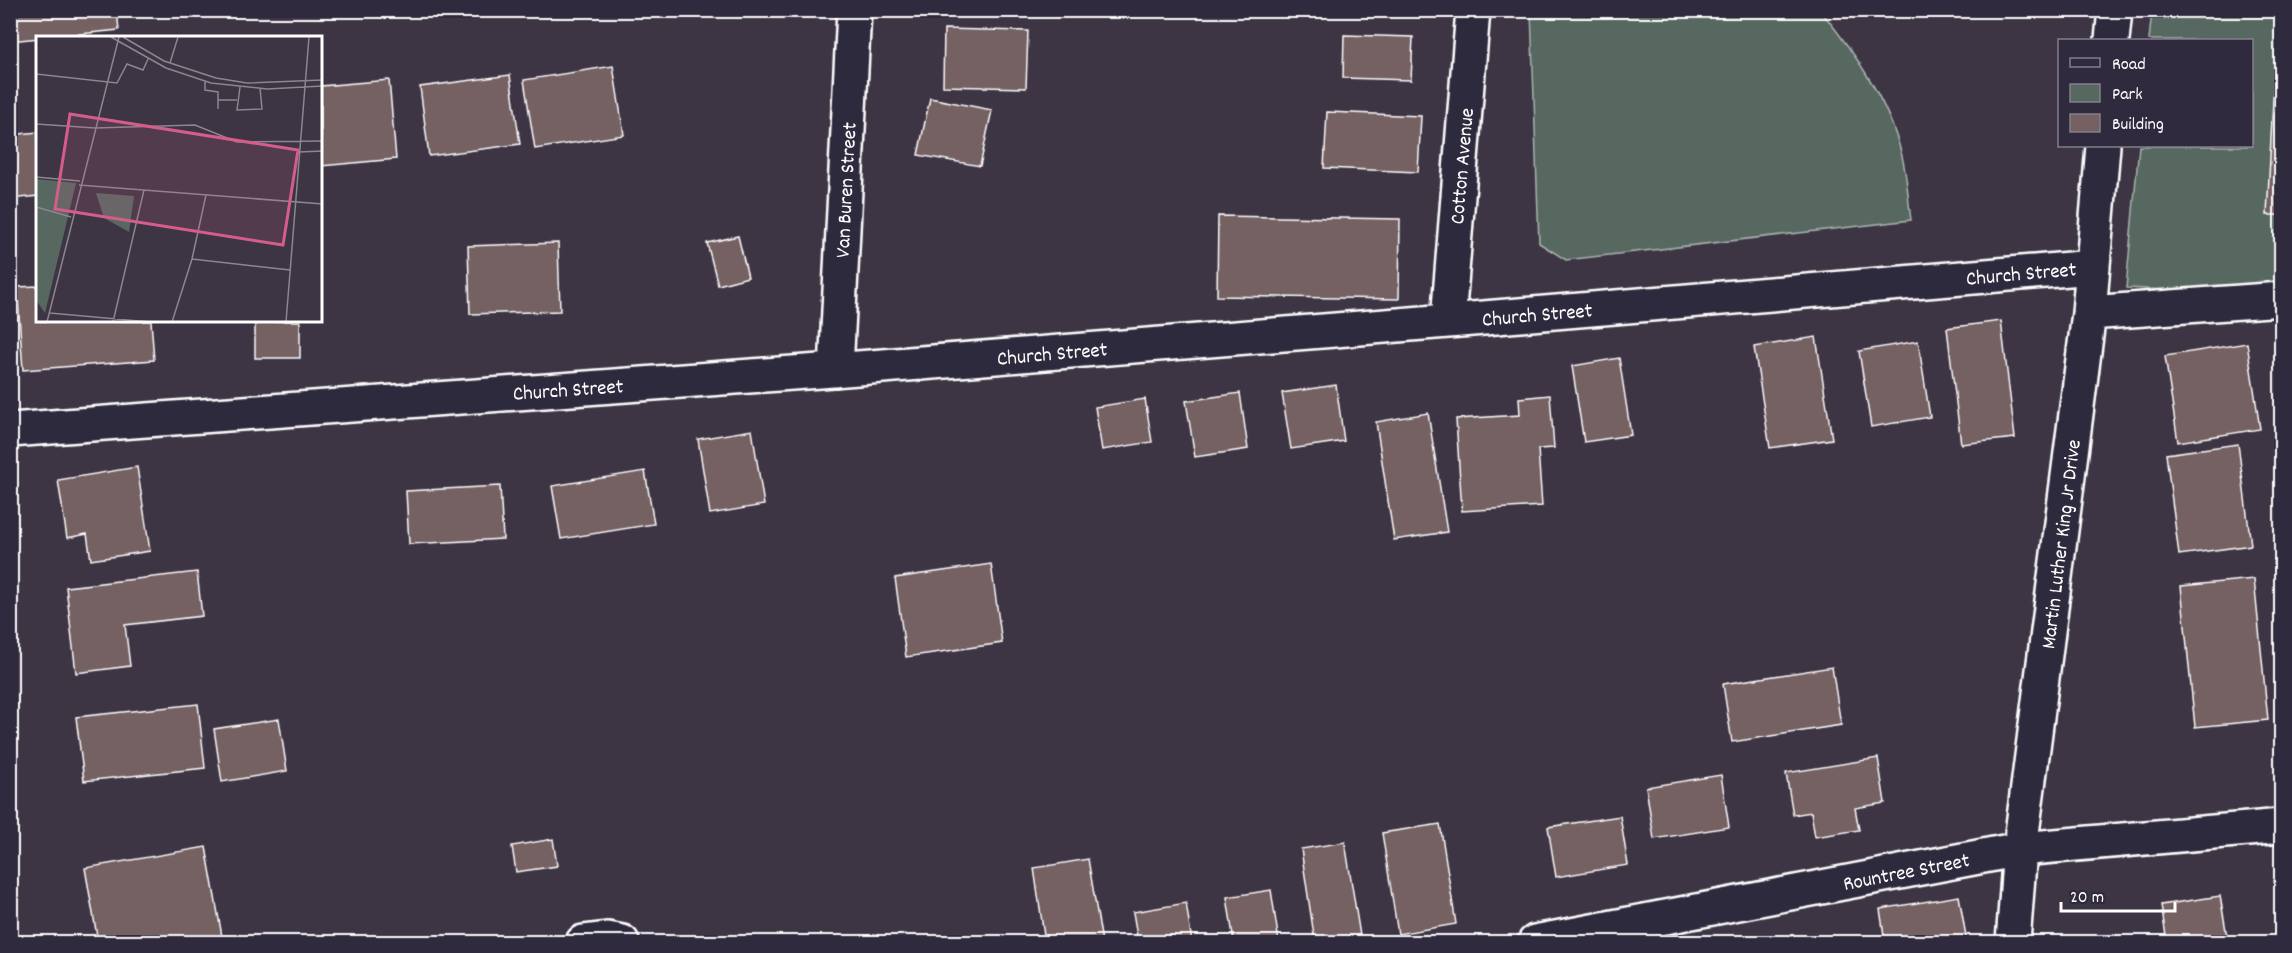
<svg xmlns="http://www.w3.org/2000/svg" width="2292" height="953" viewBox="0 0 2292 953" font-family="Dekko,sans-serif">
<rect width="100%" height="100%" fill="#3d3544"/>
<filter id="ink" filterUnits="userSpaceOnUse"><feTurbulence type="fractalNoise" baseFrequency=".0167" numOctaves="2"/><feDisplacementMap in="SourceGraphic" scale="12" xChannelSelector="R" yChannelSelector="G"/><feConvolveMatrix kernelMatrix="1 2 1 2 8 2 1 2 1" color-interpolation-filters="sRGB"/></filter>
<g filter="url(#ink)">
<path fill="#576861" stroke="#abb4b0" stroke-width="1.5" d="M1531,11H1821C1855,53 1889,102 1902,156C1907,176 1908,199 1911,220L1566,260L1539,243Z
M2152,11H2281V284L2171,290L2126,288L2139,146H2252V40H2149Z"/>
<path fill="#756062" stroke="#fff" stroke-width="1.5" d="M10,10H117L119,30L10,41Z
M944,29L1028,31L1026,88L943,86Z
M1344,35L1413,37L1411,80L1343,78Z
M2275,62L2282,63V215H2267Z
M613,66L624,135L535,149L524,80Z
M510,75L520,144L429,156L420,87Z
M389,80L396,159L321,166V86Z
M930,98L992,110L980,166L918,155Z
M1327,112L1421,116L1418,172L1324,168Z
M38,132V196L10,199V135Z
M1218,216L1400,219L1399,299L1217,296Z
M738,236L748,277L718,285L707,243Z
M558,243L560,311L470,314L468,246Z
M38,286V321H151L154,360L23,370L17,287Z
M255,321H300V358H255Z
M2001,321L2015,438L1961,444L1947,328Z
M1816,337L1832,439L1770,448L1754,347Z
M1918,341L1930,417L1871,427L1859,351Z
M2247,343L2260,429L2178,442L2165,356Z
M1619,358L1631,435L1584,442L1572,366Z
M1336,385L1344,441L1291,449L1282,393Z
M1240,393L1248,449L1195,457L1186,401Z
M1550,395L1554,448L1538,449L1542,506L1462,511L1456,419L1520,415L1519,398Z
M1145,399L1152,442L1102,450L1095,407Z
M1428,413L1447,532L1394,540L1376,422Z
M752,430L764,505L710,514L698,439Z
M2238,444L2251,545L2179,555L2166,454Z
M137,467L150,551L91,560L87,534L67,538L58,480Z
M645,471L654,524L561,539L552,486Z
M500,486L503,539L409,544L406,491Z
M991,564L1002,643L906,657L895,578Z
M197,572L202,616L125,625L130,666L76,673L66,587Z
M2254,579L2268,720L2195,727L2181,586Z
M1832,667L1841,725L1732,742L1723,684Z
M198,704L205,768L84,781L76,717Z
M279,719L287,771L222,782L214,729Z
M1878,758L1885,803L1855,808L1859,830L1815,837L1811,812L1793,815L1786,773Z
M1721,775L1729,827L1654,839L1646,787Z
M1620,816L1628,865L1556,877L1548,827Z
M1440,824L1456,924L1398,934L1382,833Z
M553,839L557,866L516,872L512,846Z
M1345,842L1361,942H1315L1301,849Z
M206,847L223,942H98L85,868Z
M1088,859L1102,942H1045L1034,868Z
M1271,890L1279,942H1234L1227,897Z
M1959,896L1967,942H1885L1880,909Z
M2220,896L2228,942H2167L2161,905Z
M1186,903L1192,942H1138L1133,912Z
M1828,936L1829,942H1789Z"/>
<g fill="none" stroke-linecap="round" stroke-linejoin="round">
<defs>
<path id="minor" d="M2112,40L2115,10
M2089,313L2282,299
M1448,321L1473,10
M836,370L854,10
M10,430L820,371L1448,321L2093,267
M583,942L607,939L622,942
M1535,942L2020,849L2282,826
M2013,942L2020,849L2089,313L2103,146"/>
</defs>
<use href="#minor" stroke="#fff" stroke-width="38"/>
<use href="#minor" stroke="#2f2a3d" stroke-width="33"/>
</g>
</g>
<g text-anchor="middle" stroke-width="6" stroke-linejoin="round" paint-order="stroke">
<g font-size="21" fill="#fff" stroke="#2f2a3d">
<text transform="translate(1461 166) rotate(-85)" y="7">Cotton Avenue</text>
<text transform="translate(845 190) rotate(-87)" y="7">Van Buren Street</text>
<text transform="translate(2021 273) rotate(-5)" y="7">Church Street</text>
<text transform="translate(1537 314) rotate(-5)" y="7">Church Street</text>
<text transform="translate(1052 353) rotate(-5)" y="7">Church Street</text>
<text transform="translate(568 389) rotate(-4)" y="7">Church Street</text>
<text transform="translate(2060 544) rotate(-83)" y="7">Martin Luther King Jr Drive</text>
<text transform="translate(1906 871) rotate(-11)" y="7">Rountree Street</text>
</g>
</g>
<g transform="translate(36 36)">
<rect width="286" height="286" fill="#3d3544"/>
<path d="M0,143L40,147L9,277L0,264ZM60,157L98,160L93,196L68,182Z" fill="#576861"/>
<path fill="none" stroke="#8b868f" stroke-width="1.5" d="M75,1L130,32L175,47L231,53L287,50M87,1L128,25L180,42L211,47L287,44M134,27L142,1M0,38L81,47L91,28L107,34L112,23M169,45V54L182,56V73M204,51L201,74L226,73L224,52M182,64H201M0,88L59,92L159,89L201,106L287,105M263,116L287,115M0,141L44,145M43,149L287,168M0,171L35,181M156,223L254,234M14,277L114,286M11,286L83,1M77,286L108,154M136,286L156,223L170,159M250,286L273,1"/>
<path fill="#d45d8c" fill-opacity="0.15" stroke="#d45d8c" stroke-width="3" d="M34,78L262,114L247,209L19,173Z"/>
<rect width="286" height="286" fill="none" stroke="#fff" stroke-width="3"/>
</g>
<rect width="2292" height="953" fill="none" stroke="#2f2a3d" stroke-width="36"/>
<rect x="18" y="18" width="2256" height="917" fill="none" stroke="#fff" stroke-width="2" filter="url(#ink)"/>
<rect x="2058" y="39" width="195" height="108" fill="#2f2a3d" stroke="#827f8b" stroke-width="1.5"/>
<rect x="2070" y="58" width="30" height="9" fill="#2f2a3d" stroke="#827f8b" stroke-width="1.5"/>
<text x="2112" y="69" font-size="18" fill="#ffffff">Road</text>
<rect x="2070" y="84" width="30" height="18" fill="#576861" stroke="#827f8b" stroke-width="1.5"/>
<text x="2112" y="99" font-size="18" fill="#ffffff">Park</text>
<rect x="2070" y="114" width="30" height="18" fill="#756062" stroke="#827f8b" stroke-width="1.5"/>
<text x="2112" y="129" font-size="18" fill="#ffffff">Building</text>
<path d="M2061 902v9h114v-9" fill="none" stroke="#ffffff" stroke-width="3"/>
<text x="2070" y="902" font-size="18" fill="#ffffff" stroke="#2f2a3d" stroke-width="4.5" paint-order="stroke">20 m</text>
</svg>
